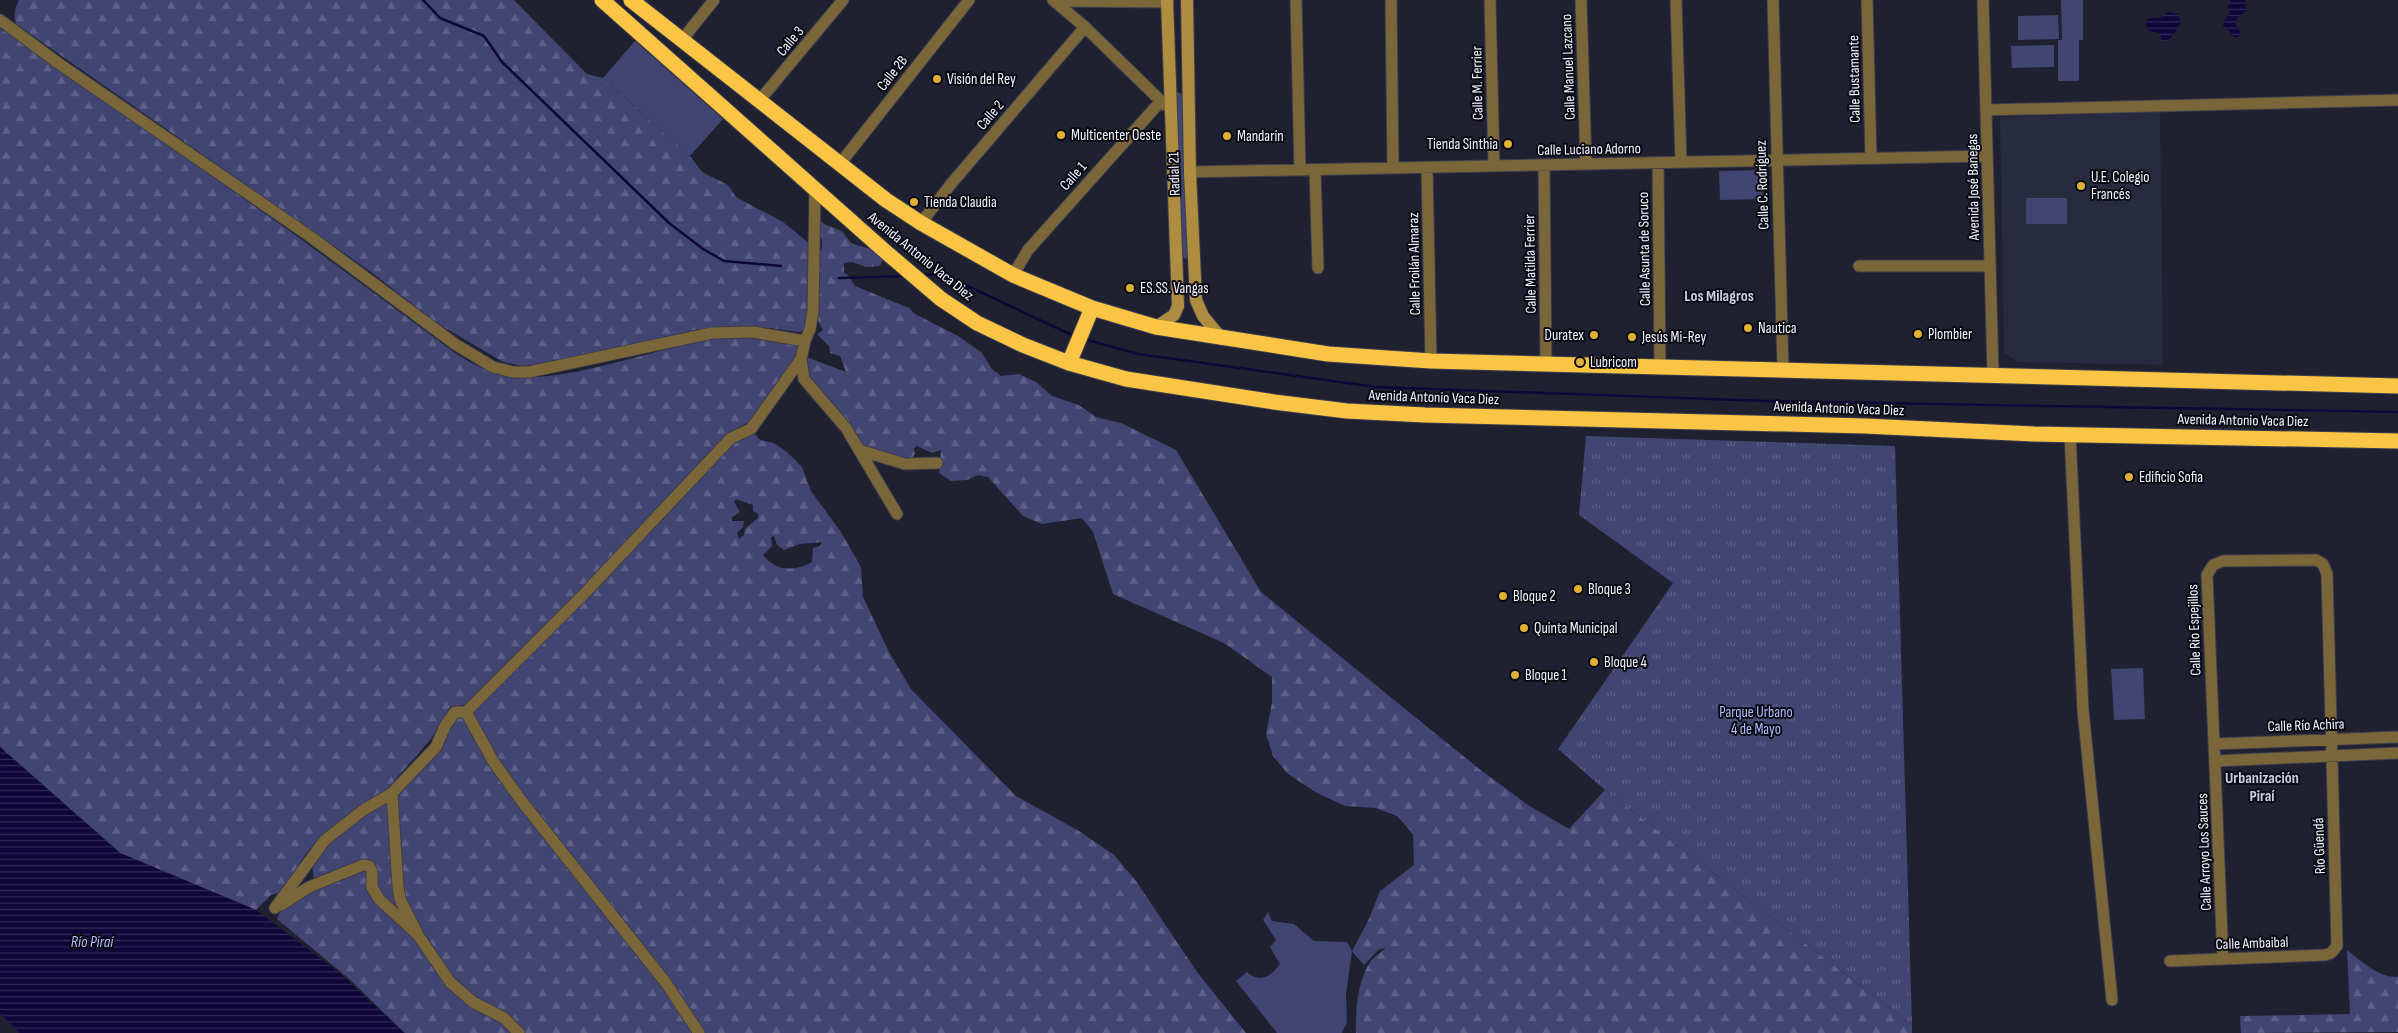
<svg xmlns="http://www.w3.org/2000/svg" width="2398" height="1033" viewBox="0 0 2398 1033" font-family="'Sofia Sans Condensed',sans-serif">
<defs>
<pattern id="forest-firs" width="22" height="20" patternUnits="userSpaceOnUse" patternTransform="scale(1.25)"><rect width="22" height="20" fill="#424471"/><path d="M5 1l3.5 6h-7zM16 11l3.5 6h-7z" fill="#5e5f86"/></pattern>
<pattern id="park-tufts" width="24" height="20" patternUnits="userSpaceOnUse" patternTransform="scale(1.25)"><rect width="24" height="20" fill="#424471"/><path d="M3 7l-1-3M5 7V3M7 7l1-3M15 17l-1-3M17 17v-4M19 17l1-3" fill="none" stroke="#5e5f86"/></pattern>
<pattern id="water-rules" width="6" height="5" patternUnits="userSpaceOnUse" patternTransform="scale(1.25)"><rect width="6" height="5" fill="#0f0639"/><path d="M0 2.5h6" fill="none" stroke="#322b57"/></pattern>
</defs>
<rect width="100%" height="100%" fill="#1f2030"/>
<path fill="#282a40" d="M2160,112L2163,365L2018,362L2004,353L2000,117Z"/>
<path fill="#424471" d="M2061,0H2083V40H2079V81H2058V40H2062Z
M2058,15L2059,39L2018,40V16Z
M635,41L723,119L690,156L603,78Z
M2054,45V67L2012,68L2011,46Z
M1177,92L1182,94L1189,257L1185,259L1181,255L1175,93Z
M1762,170L1763,199L1720,200L1719,171Z
M2026,198H2067V224H2026Z
M2143,668L2145,719L2114,720L2111,669Z
M1268,912L1272,921L1294,924L1314,941L1347,942L1352,951L1346,995L1347,1022L1342,1033H1277L1236,981L1247,972C1260,984 1271,976 1280,964L1270,947L1276,940L1263,920Z"/>
<path fill="url(#forest-firs)" fill-rule="evenodd" d="M19,0H514L587,74L603,78L690,156L702,172L728,185L736,197L783,222L810,244L806,326L800,332L769,328L729,327L694,330L616,349L539,364L523,366L503,362L435,322L371,272L16,24C13,15 15,8 19,0Z
M0,28L294,234L458,355C473,364 489,373 507,376C560,384 637,354 691,344C711,335 788,331 801,350L751,421L737,428L556,618L468,704L450,707L431,739L387,789L335,825L315,843L305,855L282,892L271,895L256,910L120,853L0,747Z
M818,218L824,224L842,231L851,243L870,249L883,259L880,266L866,267L852,262L844,263V273L848,275L855,286L909,308L915,314L958,336L981,352L992,369L1001,376L1019,374L1036,382L1052,396L1079,405L1096,417L1121,423L1176,450L1261,592L1478,768L1528,805L1569,829L1605,790L1912,1025V1033H1356C1355,1013 1358,981 1369,964C1373,957 1380,953 1386,948L1378,950L1364,965L1352,951L1368,921L1380,891L1414,865L1413,834L1397,816L1376,808L1345,806L1317,793L1288,774L1273,756L1266,734L1272,702V677L1224,643L1113,594L1093,532L1082,518L1042,524L1023,516L988,477L978,475L967,480L951,481L939,473L941,450L932,453L917,446L914,448L915,454L909,461L863,447L809,378L806,359L809,358L846,372L840,356L830,353L829,346L817,334L823,330L815,316L818,255L822,248V239L819,236Z
M753,432L760,440L774,443L787,452L802,467L811,491L841,532L861,567L863,597L890,654L911,689L1016,796L1079,831L1114,855L1136,881L1197,972L1246,1033H703L510,780L471,710L731,440ZM736,499L753,505V511L758,514V518L745,529L744,535L739,539L737,533L743,527L744,521H732V517L740,512L734,502ZM774,536L777,545L784,550L800,544L822,542L820,546L813,548L812,562C796,572 774,571 763,555L772,546L771,537Z
M462,716L695,1033H524L451,980L404,902L395,793C416,771 445,750 452,719Z
M387,798L394,864L413,926L379,897L373,868L314,880L312,865L323,844Z
M366,866L371,887L426,952L489,1014L515,1033H405L348,978L277,919L283,905Z
M2347,950C2361,961 2379,978 2398,977V1032L2241,1033L2240,1016L2350,1014Z"/>
<path fill="url(#park-tufts)" d="M1586,436L1895,446L1912,1025L1605,790L1558,749L1673,583L1579,515Z"/>
<path fill="url(#water-rules)" d="M2230,0H2245L2246,11L2237,18L2236,24L2241,34L2237,38L2231,36L2230,31C2219,26 2223,21 2230,14L2228,8Z
M2168,12L2178,14L2181,23L2170,39L2163,42L2159,33L2149,31L2145,23L2149,18H2160Z
M0,747L120,853L256,910L341,974L404,1033H19L0,1013Z"/>
<g fill="none" stroke-linecap="round" stroke-linejoin="round">
<path stroke="#0f0639" stroke-width="2.5" d="M423,0L440,18L484,36L502,62L669,223L703,249L724,261L781,266
M921,275L942,274L1074,336
M839,278L905,276
M1084,339L1138,354L1376,387L1765,401L2398,412"/>
<defs>
<path id="street" d="M1053,0L1085,27L1165,105
M1296,0L1300,170
M1391,0L1393,168
M1490,0L1494,166
M1581,0L1586,164
M1676,0L1681,162
M1773,0L1783,369
M1867,0L1871,158
M1983,0L1993,374
M1054,1L1168,2
M0,20L58,63L311,237L455,344L493,367L513,372H529L712,333L753,332L805,341L801,359L804,379L846,428L897,514
M681,41L714,0
M759,101L843,0
M1986,110L2398,100
M1658,163L1660,366
M839,165L969,0
M1544,165L1546,363
M1427,168L1431,361
M1315,170L1318,268
M1190,172L1987,156
M921,223L951,184L1085,27
M1859,266H1990
M1013,275L1028,250L1161,101
M805,341L810,329L813,311L815,189
M2070,434L2083,710L2112,1000
M859,450L905,464L937,463
M466,712L493,761L520,799L666,983L699,1033
M2214,744L2398,737
M2215,761L2398,753
M392,793L398,887L400,899L417,933
M281,905L309,887L363,865L369,866L372,871V887L379,899L418,935L450,982L473,1002L504,1018L519,1033
M275,908L325,840L362,811L392,793L436,747L445,726L455,712H466L583,595L731,438L751,429L801,359
M2170,961L2325,955L2331,953L2337,946L2327,574L2323,564L2316,560L2223,561L2213,565L2207,575L2223,959"/>
<path id="secondary" d="M1187,0L1190,172L1196,300L1203,316L1222,339
M1156,327L1174,315L1178,306L1167,0"/>
<path id="highway" d="M602,0L887,253L941,299L977,323L1023,345L1069,363L1126,379L1274,402L1347,411L1425,415L1865,426L2034,434L2398,441
M631,0L886,200L921,223L1013,275L1092,308L1156,327L1328,354L1431,361L2398,386
M1069,363L1092,308"/>
</defs>
<use href="#street" stroke="#3d3e4d" stroke-width="13"/>
<use href="#secondary" stroke="#3d3e4d" stroke-width="14"/>
<use href="#highway" stroke="#3d3e4d" stroke-width="17"/>
<use href="#street" stroke="#7b6639" stroke-width="11"/>
<use href="#secondary" stroke="#ae8d40" stroke-width="12"/>
<use href="#highway" stroke="#fac544" stroke-width="15"/>
</g>
<g fill="#e0b034" stroke="#0a0b12" stroke-width="2">
<circle cx="937" cy="79" r="5"/>
<circle cx="1061" cy="135" r="5"/>
<circle cx="1227" cy="136" r="5"/>
<circle cx="1508" cy="144" r="5"/>
<circle cx="2081" cy="186" r="5"/>
<circle cx="914" cy="202" r="5"/>
<circle cx="1130" cy="288" r="5"/>
<circle cx="1748" cy="328" r="5"/>
<circle cx="1918" cy="334" r="5"/>
<circle cx="1594" cy="335" r="5"/>
<circle cx="1632" cy="337" r="5"/>
<circle cx="1580" cy="362" r="5"/>
<circle cx="2129" cy="477" r="5"/>
<circle cx="1578" cy="589" r="5"/>
<circle cx="1503" cy="596" r="5"/>
<circle cx="1524" cy="628" r="5"/>
<circle cx="1594" cy="662" r="5"/>
<circle cx="1515" cy="675" r="5"/>
</g>
<g text-anchor="middle" stroke-width="4" stroke-linejoin="round" paint-order="stroke">
<g font-size="15" fill="#f2f3ff" stroke="#0a0b12">
<text transform="translate(790 41) rotate(-50)" y="5">Calle 3</text>
<text transform="translate(1568 67) rotate(-92)" y="5">Calle Manuel Lazcano</text>
<text transform="translate(892 73) rotate(-52)" y="5">Calle 2B</text>
<text transform="translate(1854 79) rotate(-91)" y="5">Calle Bustamante</text>
<text transform="translate(1477 83) rotate(-91)" y="5">Calle M. Ferrier</text>
<text transform="translate(990 115) rotate(-50)" y="5">Calle 2</text>
<text transform="translate(1589 149) rotate(-1)" y="5">Calle Luciano Adorno</text>
<text transform="translate(1174 174) rotate(-92)" y="5">Radial 21</text>
<text transform="translate(1073 176) rotate(-49)" y="5">Calle 1</text>
<text transform="translate(1762 185) rotate(-92)" y="5">Calle C. Rodríguez</text>
<text transform="translate(1973 187) rotate(-91)" y="5">Avenida José Banegas</text>
<text transform="translate(1644 249) rotate(-91)" y="5">Calle Asunta de Soruco</text>
<text transform="translate(921 256) rotate(39)" y="5">Avenida Antonio Vaca Diez</text>
<text transform="translate(1414 264) rotate(-91)" y="5">Calle Froilán Almaraz</text>
<text transform="translate(1530 264) rotate(-91)" y="5">Calle Matilda Ferrier</text>
<text transform="translate(1434 397) rotate(2)" y="5">Avenida Antonio Vaca Diez</text>
<text transform="translate(1839 408) rotate(2)" y="5">Avenida Antonio Vaca Diez</text>
<text transform="translate(2243 420) rotate(1)" y="5">Avenida Antonio Vaca Diez</text>
<text transform="translate(2194 630) rotate(-92)" y="5">Calle Río Espejillos</text>
<text transform="translate(2306 725) rotate(-2)" y="5">Calle Río Achira</text>
<text transform="translate(2319 846) rotate(-92)" y="5">Río Güendá</text>
<text transform="translate(2204 852) rotate(-92)" y="5">Calle Arroyo Los Sauces</text>
<text transform="translate(2252 943) rotate(-2)" y="5">Calle Ambaibal</text>
</g>
<g font-size="15" fill="#f2f3ff" stroke="#0a0b12" text-anchor="start">
<text x="947" y="84">Visión del Rey</text>
<text x="1071" y="140">Multicenter Oeste</text>
<text x="1237" y="141">Mandarín</text>
<text x="1498" y="149" text-anchor="end">Tienda Sinthia</text>
<text x="2091" y="182">U.E. Colegio<tspan x="2091" dy="17">Francés</tspan></text>
<text x="924" y="207">Tienda Claudia</text>
<text x="1140" y="293">ES.SS. Vangas</text>
<text x="1758" y="333">Nautica</text>
<text x="1928" y="339">Plombier</text>
<text x="1584" y="340" text-anchor="end">Duratex</text>
<text x="1642" y="342">Jesús Mi-Rey</text>
<text x="1590" y="367">Lubricom</text>
<text x="2139" y="482">Edificio Sofia</text>
<text x="1588" y="594">Bloque 3</text>
<text x="1513" y="601">Bloque 2</text>
<text x="1534" y="633">Quinta Municipal</text>
<text x="1604" y="667">Bloque 4</text>
<text x="1525" y="680">Bloque 1</text>
</g>
<g font-size="15" fill="#b3b8fd" stroke="#0a0b12">
<text x="1756" y="717">Parque Urbano<tspan x="1756" dy="17">4 de Mayo</tspan></text>
</g>
<g font-size="16" font-weight="bold" fill="#cacde2" stroke="#0a0b12">
<text x="1719" y="301">Los Milagros</text>
<text x="2262" y="783">Urbanización<tspan x="2262" dy="18">Piraí</tspan></text>
</g>
<g font-size="16" font-style="italic" fill="#b4b9fe" stroke="#0a0b12">
<text x="92" y="947">Río Piraí</text>
</g>
</g>
</svg>
